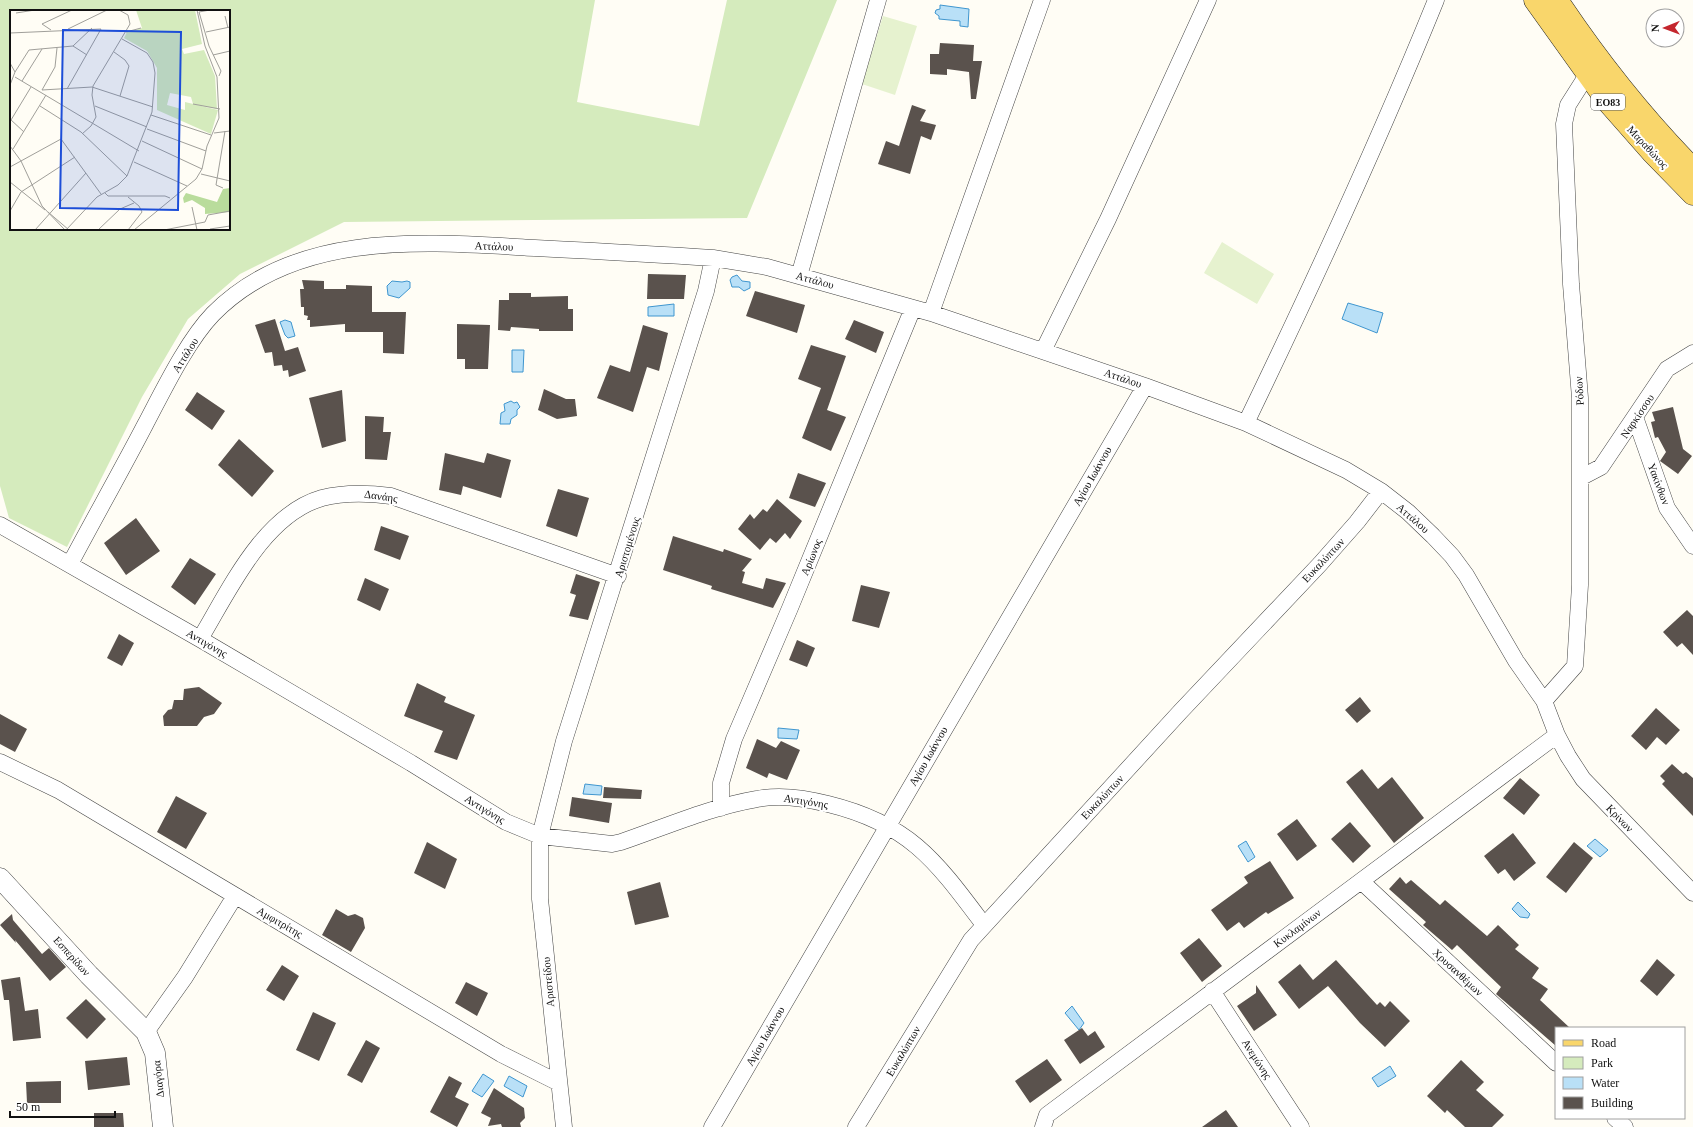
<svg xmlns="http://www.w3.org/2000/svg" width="1693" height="1127" viewBox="0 0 1693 1127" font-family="Georgia,serif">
<rect width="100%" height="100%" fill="#fffdf5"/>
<path fill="#d5ebbd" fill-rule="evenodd" d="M0,0H595L577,102L699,126L727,0H837L747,218L344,222L240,274L188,319L142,397L67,547L9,518L0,486ZM11,11H229V229H11Z"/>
<path fill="#e6f2cf" d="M883,16L917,26L895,95L862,84Z
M1222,242L1274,274L1257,304L1204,273Z"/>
<path fill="#b9e0f7" stroke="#3f96cf" d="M940,5L969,9L968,27L960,26V21L939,19V16L935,13L936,10L940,9Z
M737,275L742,281L750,282V288L744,291L739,287H732L730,280L732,277Z
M392,281L402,282L407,281L410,282V288L399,298L388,295L387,286Z
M1348,303L1383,313L1377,333L1342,319Z
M674,304V316H648V307Z
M285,320L291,322L295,336L288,338L285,335L280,322Z
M512,350H524L523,372H512Z
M511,401L514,403L517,402L520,407L517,410V415L511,419L510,424H500L501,413L505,411L504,404Z
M778,728L799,730L797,739L778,738Z
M585,784L602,786L601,795L583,794Z
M1595,839L1608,850L1600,857L1587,846Z
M1246,841L1255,857L1248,862L1238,846Z
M1518,902L1530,914L1528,918L1520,917L1512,909Z
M1072,1006L1084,1023L1079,1030L1065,1013Z
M1390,1066L1396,1076L1378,1087L1372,1078Z
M483,1074L494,1081L482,1097L472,1091Z
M509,1076L527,1086L523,1097L504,1086Z"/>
<path fill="#5a524d" d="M940,43L974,45L973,61H982L976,99H971L969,72L947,69V75L930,74V54H939Z
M912,105L926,110L920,121L936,125L931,140L921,136L910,174L878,164L886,141L899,146Z
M648,274L686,275L684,299H647Z
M302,280L324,281V289H346V285L372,286V312H406L404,354L383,353V332H345V324L310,327V320H307L308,316L304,315V307H301L300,289H304Z
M755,291L805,305L797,333L746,316Z
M509,293H531V297L568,296V309H573V331H539V329L511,327L510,331L498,330L499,300H509Z
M275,319L285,351L298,347L306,371L289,377L288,370L283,371L282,365L274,366L272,352L265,353L255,325Z
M854,320L884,332L876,353L845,339Z
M457,324L490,325L488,369H465V359H457Z
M643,325L668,333L659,371L647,367L633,412L597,398L610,365L630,372Z
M811,345L846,356L827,410L846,417L831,451L802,438L821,388L798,379Z
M544,389L566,399H575L577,416L557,419L538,410Z
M342,390L346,441L322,448L309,398Z
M197,392L225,411L212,430L185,410Z
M1673,407L1683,449L1692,456L1678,474L1660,461L1666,452L1658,437L1655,438L1651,422L1655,421L1652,412Z
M365,416L384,417L383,432H391L387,460L365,459Z
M239,439L274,471L252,497L218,465Z
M445,453L484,463L487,453L511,460L501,498L463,486L461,495L439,490Z
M798,473L826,483L815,507L789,498Z
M558,489L589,498L577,537L546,526Z
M777,499L802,521L790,539L785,533L776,543L770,538L760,550L738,529L750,514L754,519L763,509L767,512Z
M136,518L160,551L126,575L104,543Z
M381,526L409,536L400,560L374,550Z
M673,536L723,552L724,549L752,559L742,571L745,572L742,583L763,589L766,578L786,583L773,608L711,589L712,586L663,570Z
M190,558L216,574L195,605L171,587Z
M576,574L600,582L588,620L569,616L576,595L570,593Z
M365,578L389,589L380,611L357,600Z
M861,585L890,592L879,628L852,621Z
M1687,610L1693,616V655L1682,643L1677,647L1663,632Z
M119,634L134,643L122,666L107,658Z
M797,640L815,648L807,667L789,660Z
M417,683L446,697L444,702L475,715L457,760L434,752L443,731L404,716Z
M199,687L222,703L214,714L204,717L197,726H164L163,716L168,710L172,709L174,700H183L184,689Z
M1360,697L1371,711L1357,723L1345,710Z
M1656,708L1680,730L1666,745L1657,737L1646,750L1631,736Z
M0,714L27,729L15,752L0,744Z
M757,739L776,748L781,741L800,750L787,780L769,773L767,778L746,768Z
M1672,764L1683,774L1686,772L1693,778V816L1662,784L1665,781L1660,776Z
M1362,769L1378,789L1392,777L1424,818L1394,843L1346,782Z
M1520,778L1540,795L1524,815L1503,798Z
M604,787L642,790L641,799L603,798Z
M176,796L207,813L186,849L157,832Z
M572,797L612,803L609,823L569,816Z
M1297,819L1317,846L1297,861L1277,834Z
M1350,822L1371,846L1353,863L1331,839Z
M1513,833L1536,863L1514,881L1505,869L1498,874L1484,856Z
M427,842L457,859L445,889L414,873Z
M1574,842L1593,858L1566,893L1546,877Z
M1270,861L1294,898L1268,914L1266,912L1244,928L1239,922L1227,931L1211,910L1248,883L1244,877Z
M1400,877L1406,884L1411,880L1440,905L1445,900L1487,936L1498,925L1519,945L1515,949L1539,968L1532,978L1548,989L1540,1000L1570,1028H1556V1046L1496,994L1501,987L1457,945L1452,950L1423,925L1426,922L1389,889Z
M660,882L669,917L635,925L627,892Z
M336,909L348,916L355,914L363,918L365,928L351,952L322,935Z
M12,914L13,920L42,954L49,948L66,967L50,981L15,940L16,943L0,925Z
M1199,938L1222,966L1202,982L1180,953Z
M1657,959L1675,975L1657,996L1640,981Z
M1336,960L1377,1005L1380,1002L1385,1007L1390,1001L1410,1021L1385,1047L1360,1023L1328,986L1299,1009L1278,982L1300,964L1313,980Z
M282,965L299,976L284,1001L266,990Z
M20,977L25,1011L38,1009L41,1038L13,1041L9,1000H4L1,980Z
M466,982L488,993L477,1016L455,1003Z
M1256,985L1277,1015L1254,1031L1237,1006L1256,993Z
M86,999L106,1019L87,1039L66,1018Z
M313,1012L336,1023L319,1061L296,1050Z
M1082,1028L1088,1036L1095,1031L1105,1047L1080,1064L1064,1040Z
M366,1040L380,1048L362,1083L347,1075Z
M127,1057L130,1085L88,1090L85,1061Z
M1047,1059L1062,1080L1030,1103L1015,1081Z
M1461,1060L1484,1082L1476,1090L1504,1115L1492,1127H1465L1447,1110L1445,1113L1427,1096Z
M449,1076L462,1083L455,1097L469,1104L457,1127L430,1112Z
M61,1081V1103H27L26,1082Z
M494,1088L524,1108L525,1118L520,1123L521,1127H502L501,1124L488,1126L491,1118L481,1113Z
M1226,1110L1238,1127H1202Z
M94,1113H123L124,1127H94Z"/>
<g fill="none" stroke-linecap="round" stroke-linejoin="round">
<defs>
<path id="minor" d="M799,276L878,0
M931,313L1042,0
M1043,351L1108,219L1208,0
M1635,417L1667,508L1693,546
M1246,423C1313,284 1378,143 1436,0
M1580,478L1601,467L1667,369L1693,353
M0,525L200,639L411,763L506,822L540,836L612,844L621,842C665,827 710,807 757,799C781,794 805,798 828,804C910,824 936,861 984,925
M70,564C95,517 121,471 145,425C163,391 187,341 213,314C297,229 427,242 535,248C595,251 654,254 713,258L767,267L931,313L1145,386L1246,423L1346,470L1381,491L1408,512L1433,536L1452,556L1466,575L1516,661L1544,701L1557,735L1568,756L1583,779L1693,893
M200,639C229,591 263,515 322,498C345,492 368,493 391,496L618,576
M1544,701L1575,666L1580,585V398L1571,284L1564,124L1568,105L1587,75
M0,762L58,790L501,1054L559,1083
M721,808V783L734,739L790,608L913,308
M1361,881L1556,1063
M1212,991L1301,1127
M146,1032L185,977L235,896
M1615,1118L1625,1127
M564,1127L540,899V836L564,741L706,291L713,258
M712,1127L1145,386
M856,1127L971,940L1180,712L1320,564L1357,522L1381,491
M1043,1127L1047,1115L1557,735"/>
<path id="tertiary" d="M0,878L89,975L146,1032L155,1053L163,1127"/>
<path id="primary" d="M1535,0L1608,102L1652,152L1693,194
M1557,0C1599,63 1640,115 1693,169"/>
</defs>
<use href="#minor" stroke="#444" stroke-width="17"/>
<use href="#tertiary" stroke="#444" stroke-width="21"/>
<use href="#primary" stroke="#222" stroke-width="23"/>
<use href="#minor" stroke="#fff" stroke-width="16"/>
<use href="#tertiary" stroke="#fff" stroke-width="20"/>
<use href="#primary" stroke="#f9d66b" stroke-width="22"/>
</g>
<g text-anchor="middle" stroke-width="4" stroke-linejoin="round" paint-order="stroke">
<rect fill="#fff" stroke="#585858" stroke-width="1" x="1591" y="94" width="34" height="16" rx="3"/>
<g font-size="10" font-weight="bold" fill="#111">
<text x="1608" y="106">ΕΟ83</text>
</g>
<g font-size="11" fill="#111" stroke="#fff">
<text transform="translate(1648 147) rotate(47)" y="4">Μαραθώνος</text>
<text transform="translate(494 246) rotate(2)" y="4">Αττάλου</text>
<text transform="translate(815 280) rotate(15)" y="4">Αττάλου</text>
<text transform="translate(185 355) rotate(-58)" y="4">Αττάλου</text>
<text transform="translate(1123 378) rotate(19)" y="4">Αττάλου</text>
<text transform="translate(1579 391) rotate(-93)" y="4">Ρόδων</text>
<text transform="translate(1637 416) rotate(-56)" y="4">Ναρκίσσου</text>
<text transform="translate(1092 476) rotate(-60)" y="4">Αγίου Ιωάννου</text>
<text transform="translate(1659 484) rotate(69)" y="4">Υακίνθων</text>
<text transform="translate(381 496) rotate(8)" y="4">Δανάης</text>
<text transform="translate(1413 518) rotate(41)" y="4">Αττάλου</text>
<text transform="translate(627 547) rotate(-73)" y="4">Αριστομένους</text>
<text transform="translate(811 557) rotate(-68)" y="4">Αρίωνος</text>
<text transform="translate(1323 560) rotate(-47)" y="4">Ευκαλύπτων</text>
<text transform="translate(207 643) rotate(30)" y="4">Αντιγόνης</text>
<text transform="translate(928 756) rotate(-60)" y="4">Αγίου Ιωάννου</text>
<text transform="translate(1102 797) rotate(-47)" y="4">Ευκαλύπτων</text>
<text transform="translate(806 801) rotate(9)" y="4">Αντιγόνης</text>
<text transform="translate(485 809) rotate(31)" y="4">Αντιγόνης</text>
<text transform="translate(1620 818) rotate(46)" y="4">Κρίνων</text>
<text transform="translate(280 922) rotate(30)" y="4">Αμφιτρίτης</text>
<text transform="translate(1297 928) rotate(-37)" y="4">Κυκλαμίνων</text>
<text transform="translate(72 956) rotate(48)" y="4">Εσπερίδων</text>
<text transform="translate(1458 972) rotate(43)" y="4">Χρυσανθέμων</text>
<text transform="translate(548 982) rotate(-95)" y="4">Αριστείδου</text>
<text transform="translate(765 1036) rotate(-60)" y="4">Αγίου Ιωάννου</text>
<text transform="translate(903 1051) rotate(-59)" y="4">Ευκαλύπτων</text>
<text transform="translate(1257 1059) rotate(57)" y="4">Ανεμώνης</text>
<text transform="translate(158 1079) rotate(-96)" y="4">Διαγόρα</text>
</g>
</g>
<g transform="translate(10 10)">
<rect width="220" height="220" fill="#fffdf5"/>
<path d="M126,0H185L192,34L172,39L174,44L194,40L205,66L207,99L183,94L181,87L160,83L157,95L175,100V92L208,100L201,124L147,100V58L137,41L114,28L117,22L132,18Z" fill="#d5ebbd"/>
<path d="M220,178V202L195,204V198L182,190L174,193L173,188L176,183L207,192L213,179Z" fill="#b9dc9c"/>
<path fill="none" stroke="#a09f9a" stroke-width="1" d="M200,0L189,2L199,36L211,61L209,66M6,3L25,0M215,6L218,18M58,19L97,0M41,20L32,14L62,0M116,22L131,18M196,22L220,17M0,23L91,19L57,79M63,36L82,18M63,36L77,45M104,42L115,50L119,56L110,86M203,45L220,41M0,53L5,62L0,75M5,62L19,40L63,36M5,67L129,141M12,71L32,39M32,80L82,77L143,97M32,80L45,57L47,38M183,94L210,99M30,96L71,122L117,166M85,96L137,117M141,105L201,125M0,109L14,122M1,110L21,77M137,119L196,141M204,123L220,121M72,124L81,116L86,107L82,85L83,76L120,14L118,5L109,0M132,131L192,159M0,136L11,151L32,196L55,220M3,139L36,85M124,152L177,176M0,157L51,129L91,184M191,164L220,171M0,172L35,200M213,178L206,175L215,121M95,183L98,186H155L160,188M182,197L187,220M0,201L11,182L65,147M38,202L59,220M200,219L220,216M25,220L76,163M56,220L87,187L108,175L117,166L142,102L145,63L143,52L137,43L112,29M88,220L110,199L124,193M118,220L132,202L129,196L118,187M124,220L186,169L192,159L197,136L209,108L207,67L195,36L187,0M154,220L195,212L198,205L220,201"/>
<path fill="#1d4ed8" fill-opacity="0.15" stroke="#1d4ed8" stroke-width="2" d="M53,20L171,22L168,200L50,198Z"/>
<rect width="220" height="220" fill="none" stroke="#111" stroke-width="2"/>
</g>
<rect x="1555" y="1027" width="130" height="92" fill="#ffffff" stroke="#a0a0a0"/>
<rect x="1563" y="1040" width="20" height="6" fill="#f9d66b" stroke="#a0a0a0"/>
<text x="1591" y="1047" font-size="12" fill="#111111">Road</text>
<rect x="1563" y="1057" width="20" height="12" fill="#d5ebbd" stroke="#a0a0a0"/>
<text x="1591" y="1067" font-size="12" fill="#111111">Park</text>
<rect x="1563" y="1077" width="20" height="12" fill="#b9e0f7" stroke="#a0a0a0"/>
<text x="1591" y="1087" font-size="12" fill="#111111">Water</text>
<rect x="1563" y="1097" width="20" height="12" fill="#5a524d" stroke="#a0a0a0"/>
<text x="1591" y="1107" font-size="12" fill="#111111">Building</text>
<g transform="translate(1665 28) rotate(269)"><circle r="19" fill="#ffffff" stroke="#a0a0a0"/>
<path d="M0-3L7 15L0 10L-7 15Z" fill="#c4262e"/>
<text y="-6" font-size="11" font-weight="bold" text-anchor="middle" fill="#111111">N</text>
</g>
<path d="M10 1111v6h105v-6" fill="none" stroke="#111111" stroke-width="2"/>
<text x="16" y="1111" font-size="12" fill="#111111" stroke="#ffffff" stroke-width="3" paint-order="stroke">50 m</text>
</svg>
